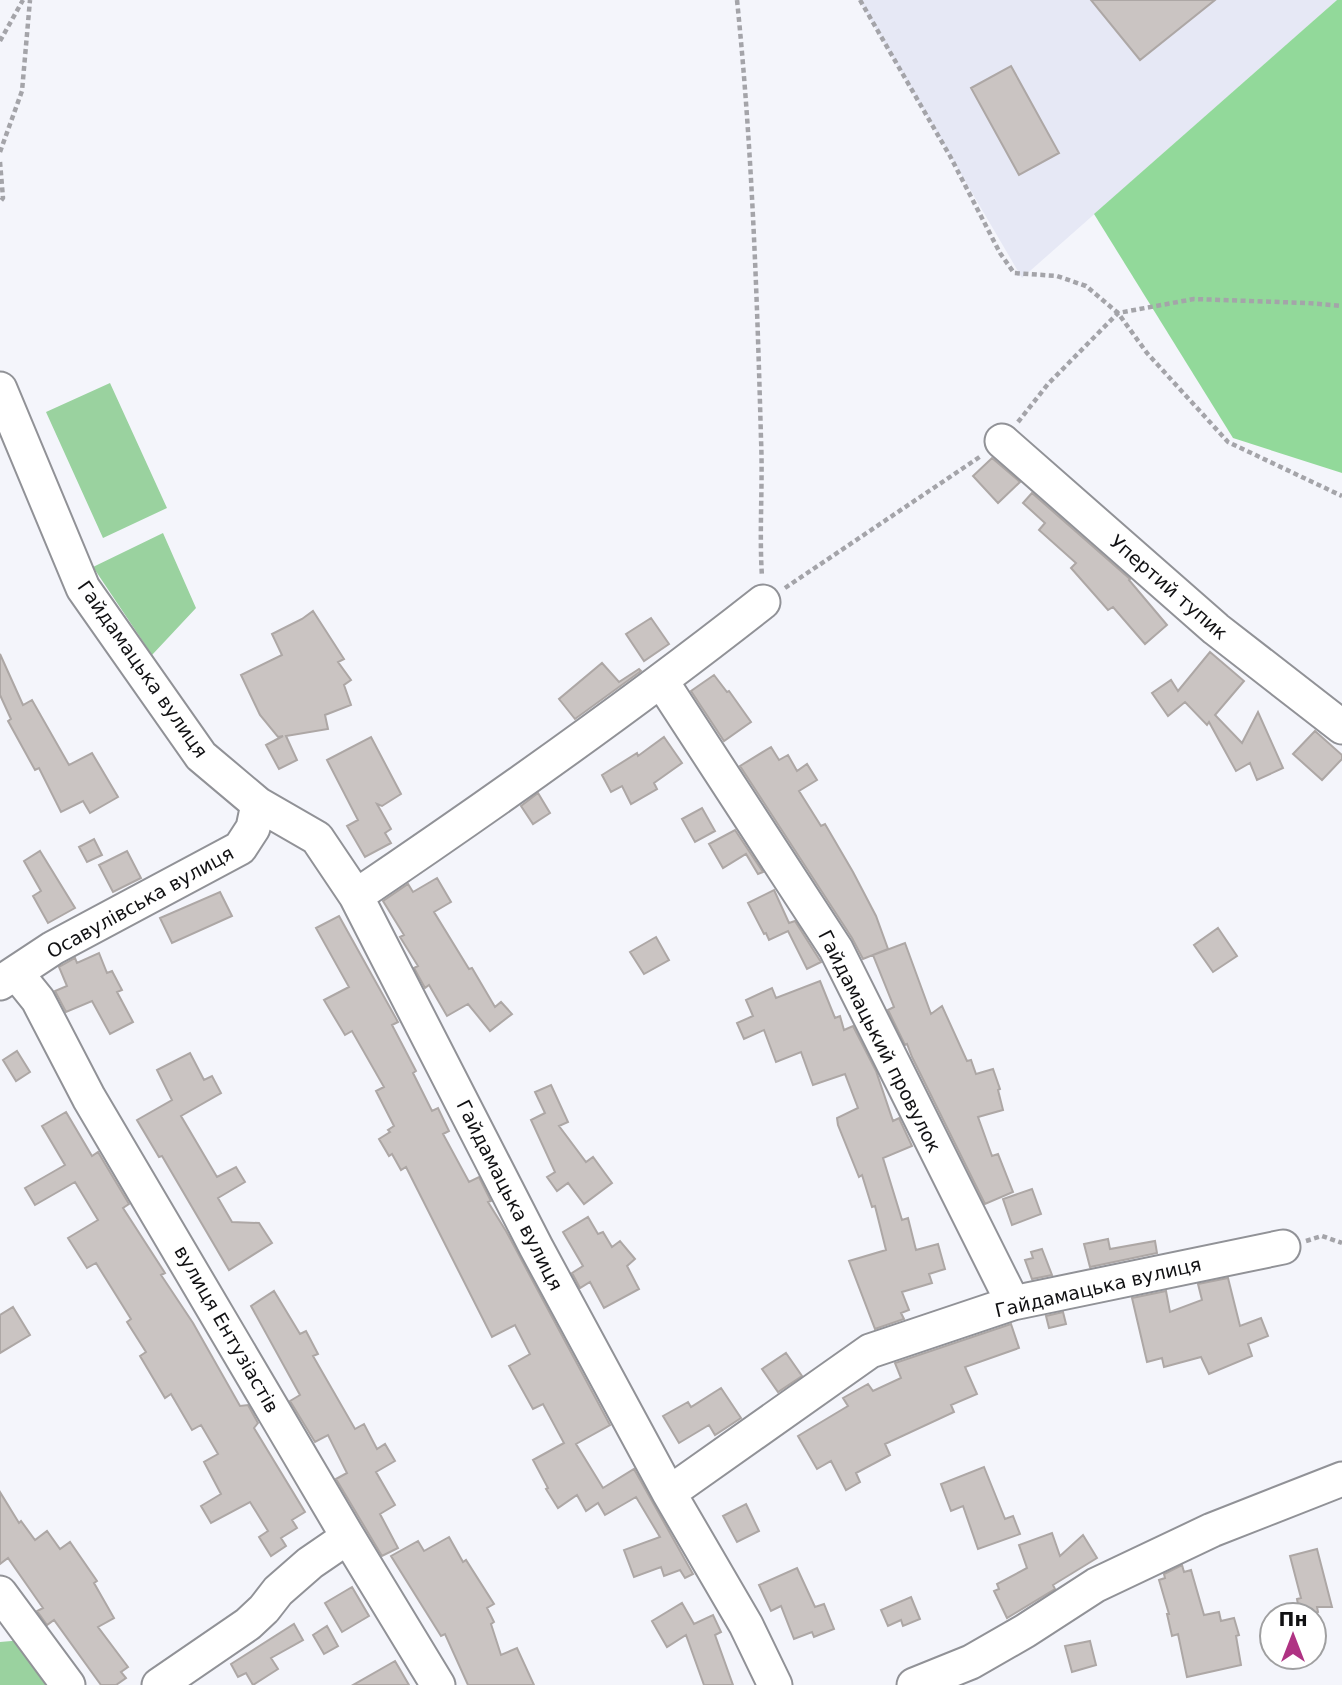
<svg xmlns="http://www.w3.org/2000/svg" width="1342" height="1685" viewBox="0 0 1342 1685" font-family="'DejaVu Sans',sans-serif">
<rect width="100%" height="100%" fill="#f4f5fb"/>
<path fill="#e6e8f5" d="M859,0H1337L1022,278Z"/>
<path fill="#9ad29f" d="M110,383L167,508L103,538L46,412Z
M163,533L196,608L152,655L93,567Z
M23,1640L59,1685H0V1642Z"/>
<path fill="#92d99a" d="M1337,0H1342V473L1233,438L1094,214Z"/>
<path fill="#cac4c2" stroke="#ada7a5" stroke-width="2" d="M1091,0H1215L1140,60Z
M1011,66L1059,153L1019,175L971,88Z
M992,458L1020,482L998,503L973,476Z
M1032,493L1130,579L1129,580L1167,625L1145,644L1113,607L1108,610L1071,568L1076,563L1039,530L1045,523L1023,503Z
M313,611L344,659L338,662L351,680L344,685L351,705L325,715L328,729L286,736L297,760L279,769L266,745L283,736L278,737L260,715L241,675L282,655L272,634L302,619Z
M651,618L669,644L644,661L626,634Z
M1210,652L1244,681L1215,715L1242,743L1258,712L1283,768L1257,780L1250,763L1236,771L1209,722L1207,725L1185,702L1168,716L1152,693L1171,680L1178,691Z
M0,654L23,705L32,700L69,765L92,753L118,797L90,813L83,801L61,812L39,768L35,770L8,721L11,719L0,695Z
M602,663L619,682L639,669L641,671L575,719L559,699Z
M714,675L727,692L729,691L751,722L724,741L691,691Z
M1315,731L1342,755V759L1322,780L1293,754Z
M371,737L401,794L382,806L377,804L391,829L385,833L391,843L365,857L347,826L358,820L327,760Z
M664,737L682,763L654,783L657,789L631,804L622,786L611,792L602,775L637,753L638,756Z
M771,747L779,760L788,755L797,771L807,764L817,780L799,791L821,826L825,824L853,872L876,916L888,949L863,959L852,938L740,766Z
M538,793L550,813L533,824L521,806Z
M702,808L715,831L695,842L682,819Z
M735,830L763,872L758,874L746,854L723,868L709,844Z
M94,839L102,855L87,862L79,847Z
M40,851L75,908L48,923L33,896L41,891L24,861Z
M127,851L141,878L113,892L99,865Z
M437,878L451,902L434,912L469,969L472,968L495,1007L501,1002L512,1014L490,1031L468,1004L447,1016L429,985L425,988L414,968L418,966L400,937L404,935L383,901L408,884L413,892Z
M774,890L789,923L795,921L821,962L807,969L788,931L769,940L766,933L764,934L748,903Z
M220,892L232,916L172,943L160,918Z
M339,916L398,1022L392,1025L416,1071L413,1073L432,1111L438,1108L449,1131L443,1134L469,1182L479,1177L491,1201L488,1202L506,1231L610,1425L576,1444L603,1488L634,1469L693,1574L685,1578L680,1570L664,1576L661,1567L634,1577L624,1550L660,1537L636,1497L605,1515L598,1503L586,1511L577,1495L558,1508L546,1489L548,1488L533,1460L564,1443L543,1404L533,1409L509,1366L530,1354L515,1325L492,1337L406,1167L401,1170L392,1154L389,1156L379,1139L390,1132L388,1130L394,1126L376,1091L384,1087L352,1031L345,1035L324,1000L349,987L316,928Z
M1218,928L1237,956L1213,972L1194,945Z
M656,937L669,960L644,974L630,952Z
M905,943L931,1014L942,1006L967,1061L971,1060L976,1074L993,1069L1000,1089L998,1090L1003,1110L978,1117L992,1156L998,1154L1013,1192L985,1204L912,1057L907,1044L905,1045L888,1010L894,1007L873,955Z
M99,953L107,973L112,971L122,990L117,992L133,1022L110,1034L92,1001L66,1012L55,991L67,986L59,967L75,958L77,963Z
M820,981L835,1018L840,1016L844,1030L853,1026L876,1071L893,1121L899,1118L912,1146L883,1158L902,1220L908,1218L916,1250L938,1244L945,1269L929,1274L932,1283L902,1292L909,1310L901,1313L904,1319L875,1329L849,1261L886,1250L875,1206L872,1207L862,1175L859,1177L838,1125L837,1118L858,1108L845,1074L813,1085L801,1052L776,1062L764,1030L744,1039L737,1023L753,1016L746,1000L772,988L776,998Z
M17,1051L30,1072L16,1081L3,1060Z
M190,1053L204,1080L212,1076L221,1093L181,1116L217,1177L236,1167L245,1182L218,1198L232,1222L259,1223L272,1243L229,1270L162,1156L159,1157L137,1120L172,1100L157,1070Z
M551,1085L568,1122L559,1126L586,1162L593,1157L612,1183L584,1204L568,1183L557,1191L547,1177L555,1172L531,1120L545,1113L535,1092Z
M66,1112L92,1156L98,1152L129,1204L123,1208L165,1273L161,1275L193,1323L240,1406L248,1405L258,1423L254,1428L305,1512L292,1520L297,1528L281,1538L286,1546L271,1556L259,1537L268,1531L250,1502L211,1523L201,1506L221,1494L204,1462L218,1454L201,1425L192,1430L171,1394L165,1398L140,1356L146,1352L127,1322L131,1319L96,1263L87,1268L68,1238L98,1220L75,1182L35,1205L25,1188L65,1165L42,1126Z
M1032,1189L1041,1214L1012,1225L1003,1199Z
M588,1217L598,1234L603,1232L612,1247L620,1241L635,1259L627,1266L639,1289L604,1308L590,1282L580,1288L572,1273L583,1266L563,1232Z
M1108,1239L1110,1249L1155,1241L1157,1253L1090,1267L1084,1244Z
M1042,1249L1052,1275L1032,1279L1025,1260L1033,1258L1031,1252Z
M1228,1278L1240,1326L1261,1318L1268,1336L1248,1344L1252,1356L1209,1374L1201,1357L1164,1367L1162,1358L1147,1362L1132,1298L1166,1291L1170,1312L1202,1300L1198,1284Z
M274,1291L300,1334L306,1331L318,1354L313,1356L355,1429L364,1424L377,1449L385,1444L395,1461L376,1472L395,1505L380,1514L398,1548L382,1556L336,1479L347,1473L328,1435L315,1442L290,1401L300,1395L251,1306Z
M13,1307L30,1335L0,1353V1315Z
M1063,1312L1066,1324L1049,1328L1046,1316Z
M1011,1324L1019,1348L965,1367L977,1394L951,1405L954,1412L885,1444L890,1455L856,1473L860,1482L846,1490L831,1461L817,1469L798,1436L848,1406L843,1398L868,1384L873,1391L901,1378L895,1363Z
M786,1353L802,1376L778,1392L762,1369Z
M721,1388L741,1418L715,1435L709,1425L679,1443L663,1416L688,1402L691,1407Z
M984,1467L1005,1519L1013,1516L1020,1534L978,1549L963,1506L951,1511L941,1484Z
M0,1492L19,1523L21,1521L35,1540L47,1531L60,1549L70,1542L97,1581L94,1583L114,1618L98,1627L128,1667L121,1672L126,1678L116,1685H101L54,1620L47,1625L37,1611L43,1608L8,1558L0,1564Z
M746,1504L759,1531L737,1542L723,1516Z
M1052,1533L1060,1556L1083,1535L1097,1558L1053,1585L1055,1589L1007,1618L994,1591L999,1589L997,1584L1027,1568L1019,1545Z
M449,1537L463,1562L466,1560L494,1604L487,1608L494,1622L491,1624L501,1655L517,1648L534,1685H468L445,1634L441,1636L391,1556L418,1541L424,1551Z
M1317,1549L1332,1607H1317L1318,1612L1300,1615L1297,1599L1301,1598L1290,1556Z
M1182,1565L1184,1572L1191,1570L1204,1615L1219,1612L1221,1621L1234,1618L1239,1635L1236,1636L1241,1665L1187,1677L1178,1634L1172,1636L1167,1614H1169L1159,1580L1165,1578L1164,1574Z
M797,1568L815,1607L824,1604L834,1629L814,1637L812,1632L794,1639L781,1606L771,1611L759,1585Z
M352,1587L369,1616L342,1632L325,1603Z
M911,1597L920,1619L903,1626L901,1620L888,1626L881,1610Z
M682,1603L694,1624L713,1615L721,1632L715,1635L733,1685H704L686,1635L667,1647L652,1621Z
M294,1624L303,1640L271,1658L278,1669L253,1685L246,1673L238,1677L231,1664Z
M327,1626L338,1646L324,1654L313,1635Z
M1090,1641L1096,1665L1072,1672L1065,1646Z
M395,1661L409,1685H353Z"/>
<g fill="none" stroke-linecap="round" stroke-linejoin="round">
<defs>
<path id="minor" d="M0,389L83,588L201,756L258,804L317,838L356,896L536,1247L669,1493L746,1625L775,1685
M1002,441L1216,629L1342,727
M662,682L836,949L1013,1303
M356,896C495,802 631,706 763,602
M17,974L38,1000L89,1098L348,1537L438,1685
M0,983L53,948L240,848L253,828L258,804
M669,1493L870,1351L1013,1303L1283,1247
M0,1593L68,1685
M159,1685L248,1624L264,1609L278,1591L310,1563L348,1537
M914,1685L971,1662L1025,1631L1096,1585L1212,1530L1342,1479"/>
</defs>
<use href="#minor" stroke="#919297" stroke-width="37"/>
<path stroke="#a4a4a9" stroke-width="4.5" stroke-dasharray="5 3.5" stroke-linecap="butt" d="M737,0C752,146 757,293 761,439C763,485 759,531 762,577
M860,0L950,156L1000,253L1014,273L1057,276L1086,286L1118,313L1147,353L1228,442L1342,496
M0,41L23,0
M0,152L22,91L30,0
M0,162L3,198L0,202
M1018,422L1048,384L1118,313L1194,299L1307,303L1342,306
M785,588L981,456
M1306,1241L1322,1236L1342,1243"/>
<use href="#minor" stroke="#fff" stroke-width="33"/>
</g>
<g text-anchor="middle" stroke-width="5" stroke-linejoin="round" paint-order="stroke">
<g font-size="19" fill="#111113" stroke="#fff">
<text transform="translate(1169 587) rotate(41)" y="7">Упертий тупик</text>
<text transform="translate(143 669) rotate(55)" y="7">Гайдамацька вулиця</text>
<text transform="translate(140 902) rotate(-29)" y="7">Осавулівська вулиця</text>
<text transform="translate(880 1041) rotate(63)" y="7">Гайдамацький провулок</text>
<text transform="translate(510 1195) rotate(63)" y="7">Гайдамацька вулиця</text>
<text transform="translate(1098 1287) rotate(-13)" y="7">Гайдамацька вулиця</text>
<text transform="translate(227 1329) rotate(60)" y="7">вулиця Ентузіастів</text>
</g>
</g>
<g transform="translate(1293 1636)"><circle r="33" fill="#ffffff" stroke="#a0a0a1" stroke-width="2"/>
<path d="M0-5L12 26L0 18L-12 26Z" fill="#af3383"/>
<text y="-10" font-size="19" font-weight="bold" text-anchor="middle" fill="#111113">Пн</text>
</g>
</svg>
